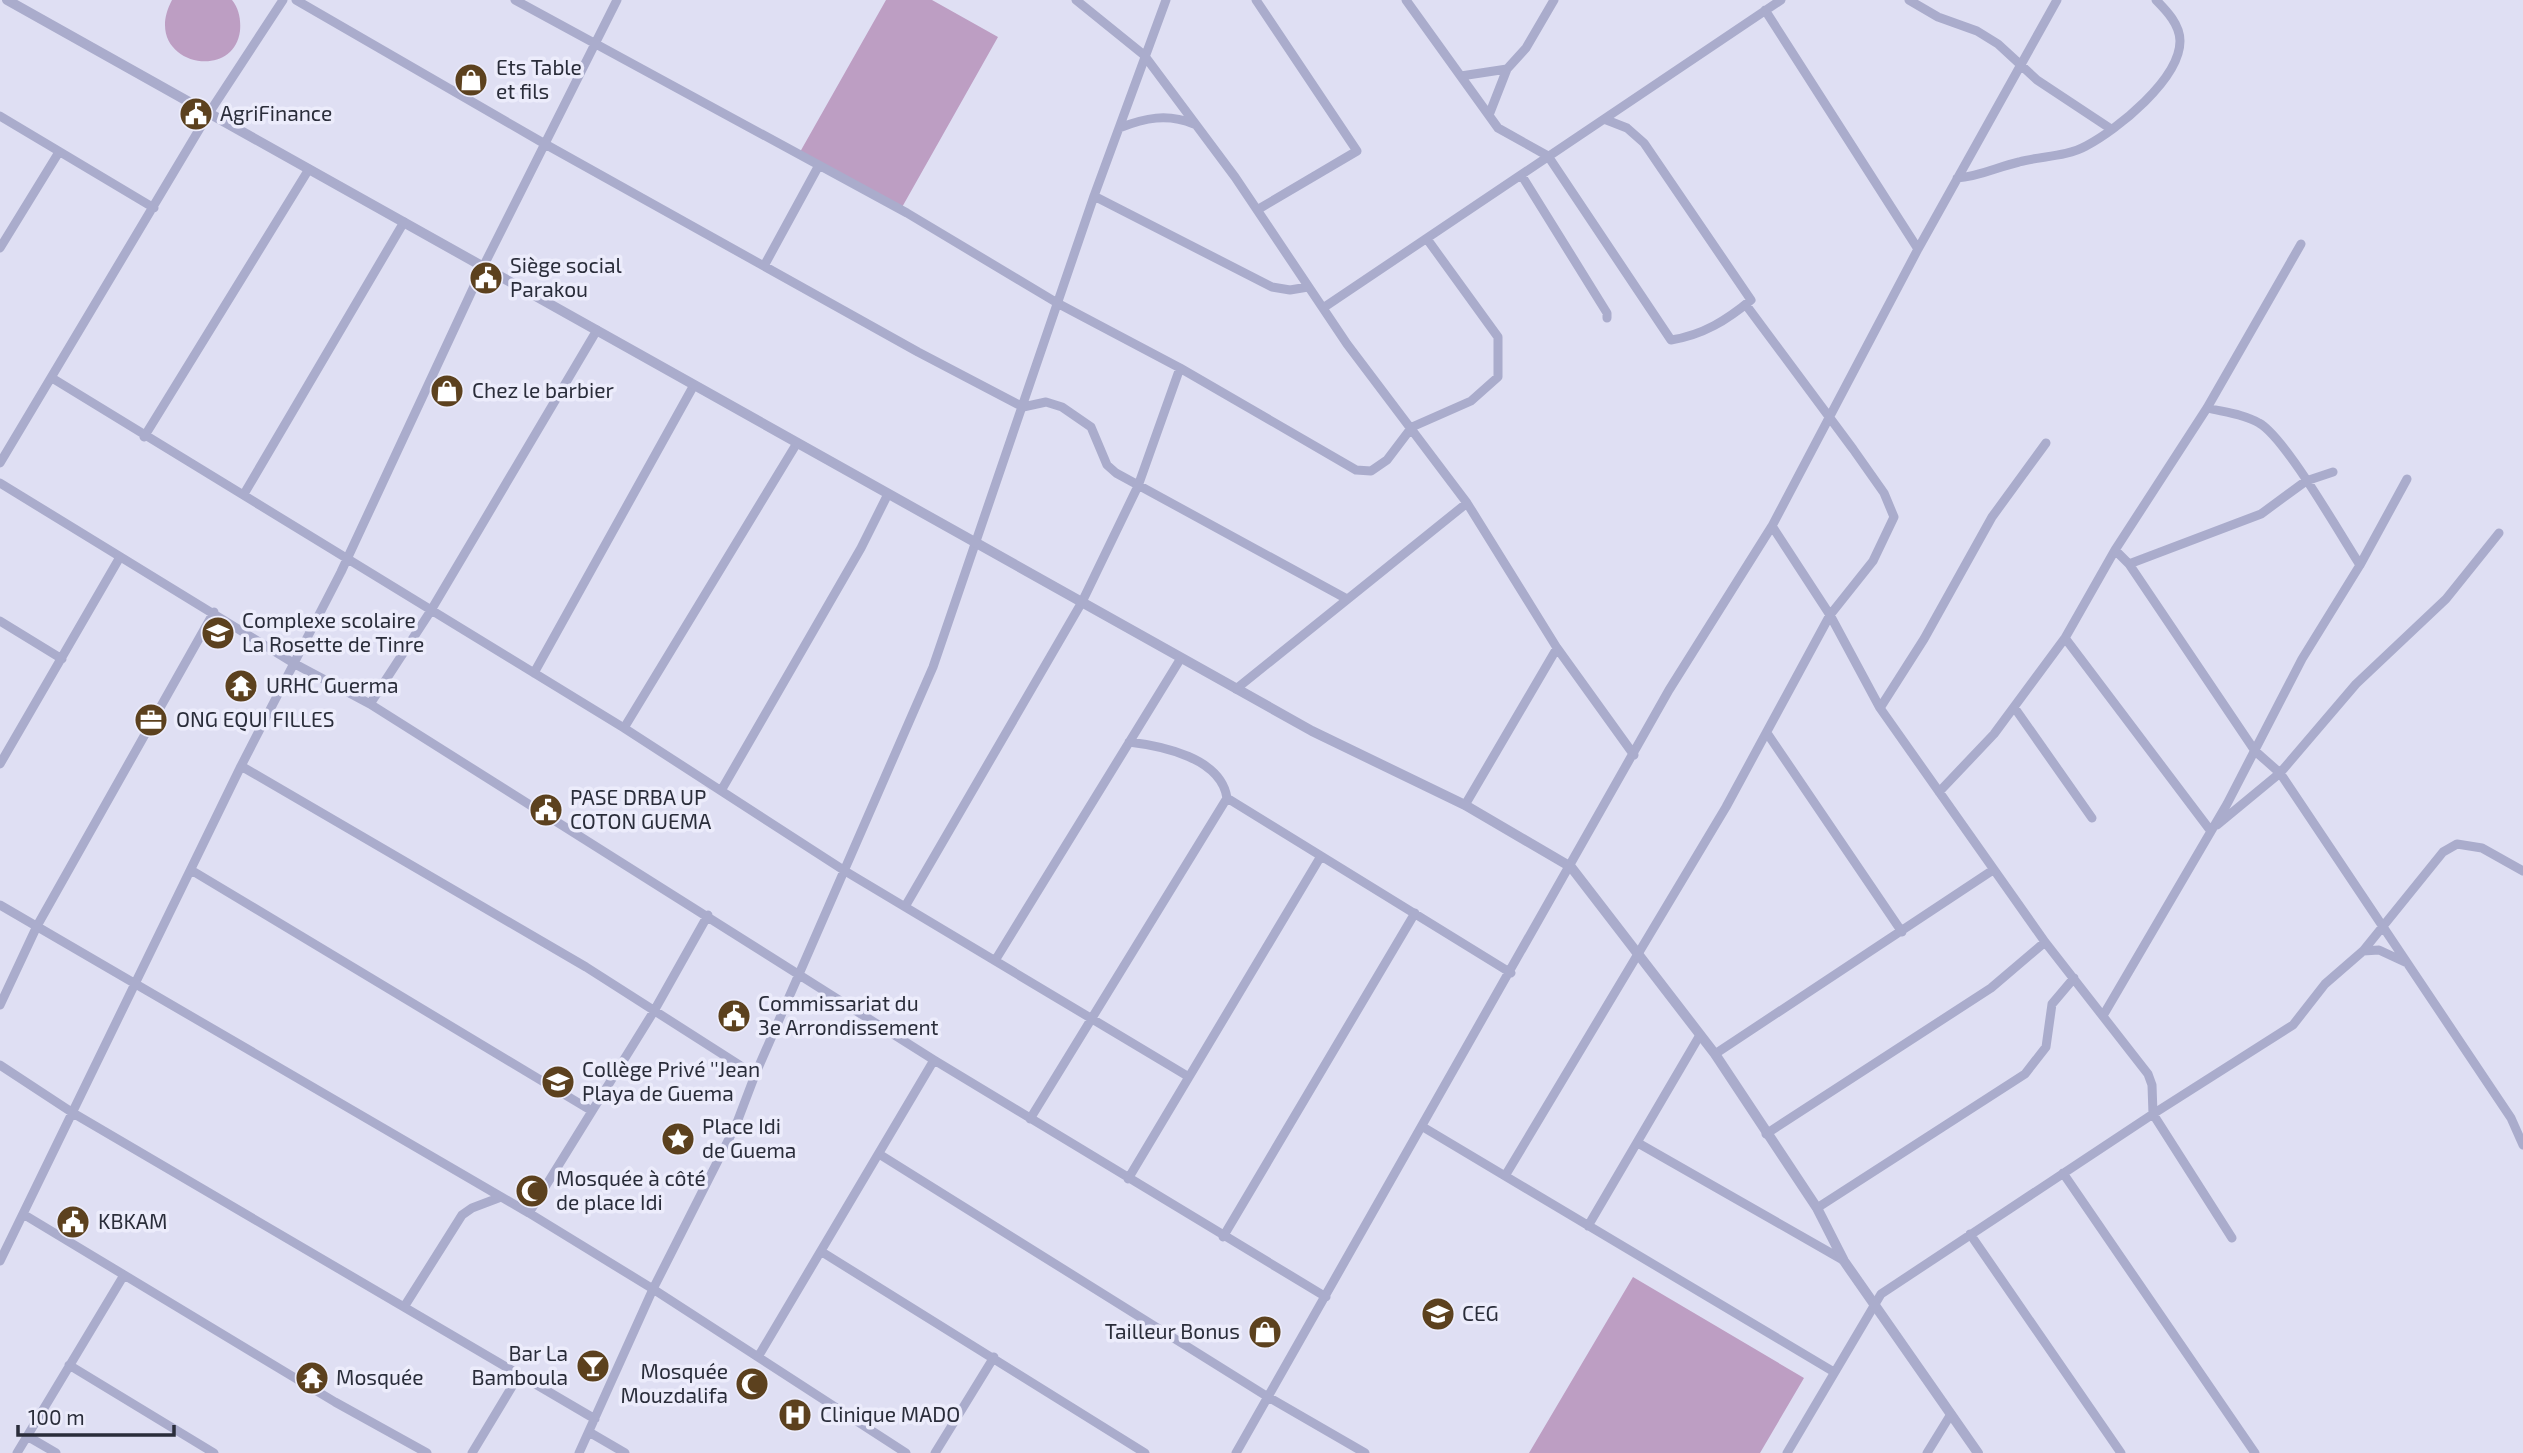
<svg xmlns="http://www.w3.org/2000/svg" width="2523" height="1453" viewBox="0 0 2523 1453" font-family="'Exo 2',sans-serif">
<rect width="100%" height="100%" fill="#dfdff3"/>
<path fill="#bd9ec3" d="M172,0H232C239,9 241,19 240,31C233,85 139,62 172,0Z
M886,0H932L998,37L901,209L800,152Z
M1633,1277L1804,1378L1760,1453H1529Z"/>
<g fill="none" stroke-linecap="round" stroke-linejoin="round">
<path stroke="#aaaccc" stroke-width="9" d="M296,0L545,144L918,352L1023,407L1046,402L1062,407L1091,427L1107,465L1116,473L1347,599
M515,0L907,213L1059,304L1180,368L1356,470L1371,471L1387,460L1412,427L1471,401L1498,377V337L1427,239
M1076,0L1144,55L1235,177L1347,344L1467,503L1557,648L1634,755
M1256,0L1357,151L1257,210
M1406,0L1498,128L1548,156L1671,340C1703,335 1727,320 1751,300L1644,143L1627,128L1604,119
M1909,0L1938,17L1977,31L1998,44L2037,80L2111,129
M1765,10L1918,249
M1461,76L1507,69
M1489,115L1507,69L1526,48L1554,0
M0,116L154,208
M1119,128C1145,118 1167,113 1194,124
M1522,176L1607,313V318
M1957,178C1979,177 1997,167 2019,162C2040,156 2066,157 2086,146C2117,130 2180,79 2180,41C2180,25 2167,11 2156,0
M1094,196L1272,287L1290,290L1308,287
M0,248L59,152
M764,266L818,167
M1323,308L1781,0
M52,378L624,728L845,871L1189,1077
M2207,408C2223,412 2244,414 2259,423C2285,437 2341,536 2360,565
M144,437L309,169
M0,463L209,113L283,0
M0,483L295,664L370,704L934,1060L1326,1297
M244,494L404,222
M1772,526L1918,249L2057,0
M2115,550L2129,564L2255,751L2280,773L2511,1118L2523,1145
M2129,564L2261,514L2306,481L2333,472
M0,621L62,659
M2065,638L2210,830
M534,673L694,385
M1236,689L1467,503
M370,704L430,612L597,330
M2014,707L2092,818
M1880,708L1924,639L1992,517L2046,443
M624,728L797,443
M1767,733L1902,932
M0,764L120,557
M241,766L586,967L755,1075
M722,789L861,548L888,494
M1939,792L1994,734L2065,638L2115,550L2207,408L2301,244
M1227,798L1511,973
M1465,805L1557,648
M2217,825L2280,773L2356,684L2446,599L2499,533
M191,870L592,1111
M0,905L529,1213L653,1289L906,1453
M906,905L1082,602L1138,486L1180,368
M2363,951L2379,950L2407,963
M996,959L1181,658
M0,1005L37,926L214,612
M2104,1014L2227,804L2302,659L2360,565L2407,479
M1715,1054L1993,870
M0,1065L73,1113L595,1419
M1030,1119L1227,798C1221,758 1163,746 1129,742
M1423,1127L1834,1372
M1766,1134L1991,988L2045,942
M1638,1143L1843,1260
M879,1154L1268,1397L1365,1453
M2063,1173L2255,1453
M1505,1176L1726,807L1830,615L1873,561L1894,517L1884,493L1853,449L1746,305
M1128,1179L1321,856
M1817,1208L2025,1074L2046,1047L2052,1004L2074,978
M529,1213L654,1011L708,915
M23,1214L335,1402L427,1453
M1588,1226L1700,1035
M1970,1234L2121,1453
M1223,1237L1415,913
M822,1252L1145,1453
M0,1261L241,766L341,572L483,267L617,0
M404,1307L462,1215L472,1208L501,1197
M758,1357L934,1060
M69,1365L214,1453
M589,1432L625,1453
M27,1436L56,1453
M17,1453L124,1275
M472,1453L519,1375
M579,1453L653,1289L736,1125L755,1075L933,667L1094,196L1166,0
M935,1453L994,1357
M1236,1453L1669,690L1772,526L1830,615L1880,708L2045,942L2148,1074L2152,1085L2153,1114L2293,1025L2325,984L2363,951L2443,852L2457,844L2482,848L2523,871
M1787,1453L1881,1294L2153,1114L2232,1238
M1927,1453L1951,1414"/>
<path stroke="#aaaccc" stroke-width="10" d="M7,0L1312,731L1465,805L1571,867L1715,1054L1817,1208L1844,1261L1978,1453"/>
</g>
<defs>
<symbol id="shop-disc" viewBox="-11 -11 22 22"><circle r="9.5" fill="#5c411e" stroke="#ececfb"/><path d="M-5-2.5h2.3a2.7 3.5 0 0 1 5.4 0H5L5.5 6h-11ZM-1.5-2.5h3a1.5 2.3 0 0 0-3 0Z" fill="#fff"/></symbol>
<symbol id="civic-disc" viewBox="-11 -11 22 22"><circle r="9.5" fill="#5c411e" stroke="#ececfb"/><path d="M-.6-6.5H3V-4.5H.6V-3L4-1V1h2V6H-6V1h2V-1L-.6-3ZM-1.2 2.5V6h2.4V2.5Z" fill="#fff"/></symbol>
<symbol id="school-disc" viewBox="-11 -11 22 22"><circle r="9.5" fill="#5c411e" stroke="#ececfb"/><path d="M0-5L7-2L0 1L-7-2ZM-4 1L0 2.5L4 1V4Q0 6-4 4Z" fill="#fff"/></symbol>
<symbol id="temple-disc" viewBox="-11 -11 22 22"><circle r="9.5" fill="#5c411e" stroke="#ececfb"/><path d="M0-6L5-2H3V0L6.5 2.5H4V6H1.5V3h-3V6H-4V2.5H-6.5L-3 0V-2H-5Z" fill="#fff"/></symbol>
<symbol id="office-disc" viewBox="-11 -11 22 22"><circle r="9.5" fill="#5c411e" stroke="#ececfb"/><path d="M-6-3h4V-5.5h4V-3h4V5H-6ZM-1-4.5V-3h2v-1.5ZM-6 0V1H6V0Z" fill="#fff"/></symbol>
<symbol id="sight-disc" viewBox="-11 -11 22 22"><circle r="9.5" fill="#5c411e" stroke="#ececfb"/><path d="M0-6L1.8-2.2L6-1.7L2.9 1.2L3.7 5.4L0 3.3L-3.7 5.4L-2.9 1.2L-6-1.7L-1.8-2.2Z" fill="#fff"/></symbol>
<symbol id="mosque-disc" viewBox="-11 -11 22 22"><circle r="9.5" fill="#5c411e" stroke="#ececfb"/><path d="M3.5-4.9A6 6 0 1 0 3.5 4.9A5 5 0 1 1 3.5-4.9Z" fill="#fff"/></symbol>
<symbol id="bar-disc" viewBox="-11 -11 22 22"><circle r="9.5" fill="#5c411e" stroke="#ececfb"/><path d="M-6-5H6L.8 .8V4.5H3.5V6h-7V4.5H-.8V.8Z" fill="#fff"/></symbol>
<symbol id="hospital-disc" viewBox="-11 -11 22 22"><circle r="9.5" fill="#5c411e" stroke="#ececfb"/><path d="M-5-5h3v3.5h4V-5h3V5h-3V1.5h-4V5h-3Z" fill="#fff"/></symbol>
</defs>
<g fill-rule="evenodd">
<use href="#shop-disc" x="452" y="61" width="38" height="38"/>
<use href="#civic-disc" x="177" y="95" width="38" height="38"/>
<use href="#civic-disc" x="467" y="259" width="38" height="38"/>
<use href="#shop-disc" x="428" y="372" width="38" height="38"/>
<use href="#school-disc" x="199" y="614" width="38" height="38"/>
<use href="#temple-disc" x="222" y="667" width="38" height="38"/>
<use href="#office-disc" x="132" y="701" width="38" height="38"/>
<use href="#civic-disc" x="527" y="791" width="38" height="38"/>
<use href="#civic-disc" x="715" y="997" width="38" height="38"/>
<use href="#school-disc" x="539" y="1063" width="38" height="38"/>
<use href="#sight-disc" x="659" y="1120" width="38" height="38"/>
<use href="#mosque-disc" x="513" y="1172" width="38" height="38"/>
<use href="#civic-disc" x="54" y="1203" width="38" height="38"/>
<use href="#school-disc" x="1419" y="1295" width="38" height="38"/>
<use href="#shop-disc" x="1246" y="1313" width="38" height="38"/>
<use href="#bar-disc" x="574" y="1347" width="38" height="38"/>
<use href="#temple-disc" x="293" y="1359" width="38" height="38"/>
<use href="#mosque-disc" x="733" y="1365" width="38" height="38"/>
<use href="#hospital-disc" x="776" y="1396" width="38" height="38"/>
</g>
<g text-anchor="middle" stroke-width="7" stroke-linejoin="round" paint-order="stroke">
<g font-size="21" fill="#2a2d3a" stroke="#ececfb" text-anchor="start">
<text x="496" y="75">Ets Table<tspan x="496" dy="24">et fils</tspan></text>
<text x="220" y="121">AgriFinance</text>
<text x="510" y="273">Siège social<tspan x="510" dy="24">Parakou</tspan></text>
<text x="472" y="398">Chez le barbier</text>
<text x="242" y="628">Complexe scolaire<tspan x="242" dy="24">La Rosette de Tinre</tspan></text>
<text x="266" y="693">URHC Guerma</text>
<text x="176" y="727">ONG EQUI FILLES</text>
<text x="570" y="805">PASE DRBA UP<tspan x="570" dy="24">COTON GUEMA</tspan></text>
<text x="758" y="1011">Commissariat du<tspan x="758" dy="24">3e Arrondissement</tspan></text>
<text x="582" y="1077">Collège Privé ''Jean<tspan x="582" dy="24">Playa de Guema</tspan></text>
<text x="702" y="1134">Place Idi<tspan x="702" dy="24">de Guema</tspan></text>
<text x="556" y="1186">Mosquée à côté<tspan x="556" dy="24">de place Idi</tspan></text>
<text x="98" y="1229">KBKAM</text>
<text x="1462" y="1321">CEG</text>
<text x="1240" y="1339" text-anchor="end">Tailleur Bonus</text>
<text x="568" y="1361" text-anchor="end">Bar La<tspan x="568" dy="24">Bamboula</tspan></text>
<text x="728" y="1379" text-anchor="end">Mosquée<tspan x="728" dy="24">Mouzdalifa</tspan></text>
<text x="336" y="1385">Mosquée</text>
<text x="820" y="1422">Clinique MADO</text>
</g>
</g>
<path d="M18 1425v10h156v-10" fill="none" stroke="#2a2d3a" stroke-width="3.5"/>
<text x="28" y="1425" font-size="21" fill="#2a2d3a" stroke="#ececfb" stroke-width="5" paint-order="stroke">100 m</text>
</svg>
